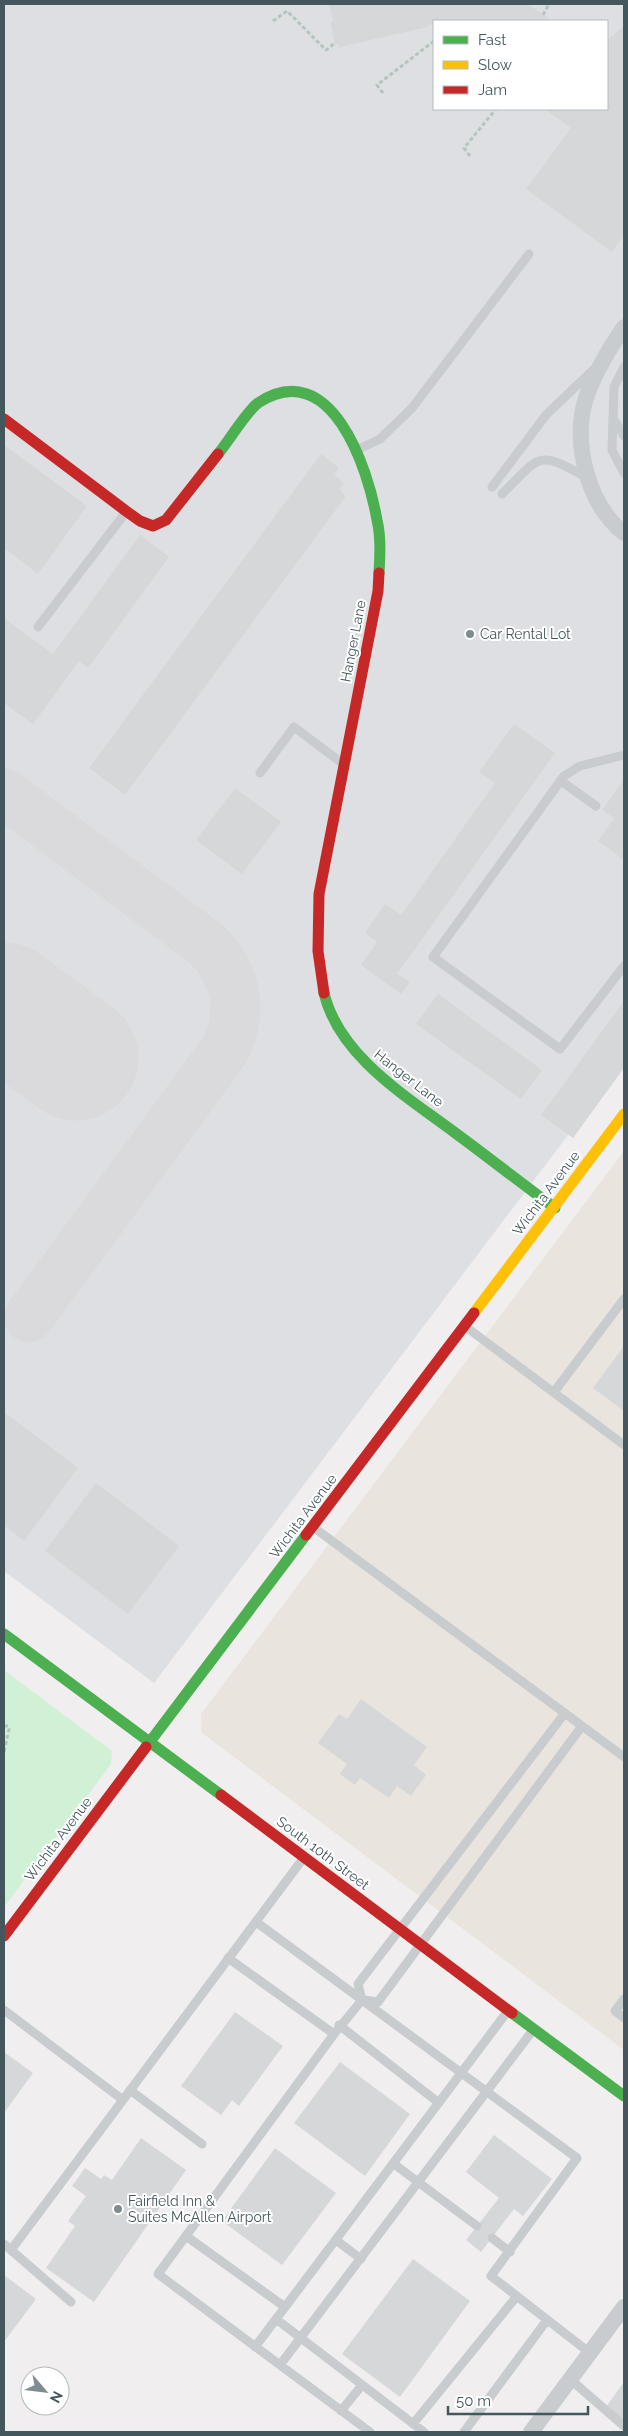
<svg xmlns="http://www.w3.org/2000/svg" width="628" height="2436" viewBox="0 0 628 2436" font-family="Raleway,sans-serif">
<rect width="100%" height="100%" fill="#f0eeef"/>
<path fill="#eae4de" d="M624,1151V2050L202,1733L201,1714Z"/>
<path fill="#dddfe2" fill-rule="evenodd" d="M4,4H624V1061L154,1683L4,1571ZM434,21H607V109H434Z"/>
<path fill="#d0f1d6" d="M4,1670L112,1751L111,1764L4,1907Z"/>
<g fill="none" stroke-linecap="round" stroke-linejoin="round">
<path stroke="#dadadc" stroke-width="50" d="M4,793L206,944C237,973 244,1013 224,1051L29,1317"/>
<path stroke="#dadadc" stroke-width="125" d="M4,1005L76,1058"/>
</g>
<path fill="#d6d7d9" d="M329,4H528L552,21H434V27L430,24L428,27L339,47L338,44L335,45L330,22L333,21Z
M624,26V235L612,252L526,189L571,128L544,109H607V40Z
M4,445L87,506L38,574L4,548Z
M321,454L339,468L334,475L344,483L339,490L346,496L125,795L89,768Z
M140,535L169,557L88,668L79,661L33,724L4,703V618L53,654Z
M514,724L555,753L397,974L410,982L401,994L361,965L377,942L365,933L385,904L401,915L495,783L479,772Z
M624,779V860L598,841L614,818L602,810Z
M235,788L281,822L242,874L196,840Z
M438,994L542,1070L521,1099L416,1024Z
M624,1001V1068L573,1138L541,1115Z
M624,1346V1411L593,1388Z
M4,1412L78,1468L24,1541L4,1525Z
M96,1483L179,1546L128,1614L45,1551Z
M361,1699L427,1747L414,1765L426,1775L411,1796L397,1786L389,1798L360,1778L355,1785L340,1774L347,1764L318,1743L339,1714L347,1719Z
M235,2012L283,2046L239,2106L232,2100L221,2115L181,2086Z
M4,2052L33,2073L4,2113Z
M340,2062L410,2114L365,2176L294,2123Z
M494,2135L552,2179L523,2216L514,2209L481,2252L466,2240L499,2198L466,2172Z
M141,2138L186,2170L94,2302L46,2268L75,2226L68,2221L86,2196L72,2186L85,2168L101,2179L104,2175L112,2180Z
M275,2148L336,2193L282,2265L222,2221Z
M413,2259L470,2301L400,2397L342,2354Z
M4,2275L36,2299L4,2342Z
M624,2382V2420L606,2407Z"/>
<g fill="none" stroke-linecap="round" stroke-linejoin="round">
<path stroke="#b5c5bd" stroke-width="3" stroke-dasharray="4 2.5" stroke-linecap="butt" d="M543,15L549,4
M273,21L287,11L326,50L335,43
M383,93L377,85L434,41
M470,156L464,148L496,109
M4,1726H8L9,1729L4,1752"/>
<path stroke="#c8ccce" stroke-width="9" d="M624,367L614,387L612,450L624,473
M613,418L624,436
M357,450L380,439L412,408L529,254
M492,487L546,415L593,370
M502,494C542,454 537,450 588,478
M38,627L126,512
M624,755L580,766L564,776L433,957L560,1049L624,966
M260,773L294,727L342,763
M561,781L596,806
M466,1327L624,1445
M554,1392L624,1299
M313,1527L624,1757
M256,1922L577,2158L491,2276L590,2353
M228,1958L334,2034L362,2000
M624,1999L615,2011L624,2018
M362,2000L358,1984L565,1713
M364,2000L378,2002L582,1726
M4,2010L123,2100
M339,2025L439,2103
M334,2034L158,2274L370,2432
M130,2090L202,2144
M394,2164L477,2226
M186,2236L285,2307
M492,2238L510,2252
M336,2240L361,2259
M4,2244L71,2302
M11,2250L302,1860
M276,2319L424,2432
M255,2347L507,2012
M280,2365L533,2030
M571,2380L624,2426
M341,2411L362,2385
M413,2424L517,2296
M464,2432L547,2320"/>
<path stroke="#c8ccce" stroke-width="16" d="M624,327C609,349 593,375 585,401C573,445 588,505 624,533
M531,2432L624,2307"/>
<path stroke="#4caf50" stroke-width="11" d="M218,454C228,442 247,411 258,403C331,355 368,468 377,520C381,537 380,555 379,573
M324,993C339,1056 406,1096 454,1132C488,1157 521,1183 555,1208
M4,1634L221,1795
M146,1747L306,1535
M512,2013L624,2096"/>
<path stroke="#ffc107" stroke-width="11" d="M474,1313L624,1114"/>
<path stroke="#c62828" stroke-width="11" d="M4,419L126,511L140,521L153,526L166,520L218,454
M324,993L318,951L319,894L378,591L379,573
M306,1535L474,1313
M221,1795L512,2013
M4,1936L146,1747"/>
</g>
<g fill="#808c90" stroke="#fff" stroke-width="2">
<circle cx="470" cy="634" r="5"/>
<circle cx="118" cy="2209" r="5"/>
</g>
<g text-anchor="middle" stroke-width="4" stroke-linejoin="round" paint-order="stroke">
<g font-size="14" fill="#44575d" stroke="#fff" text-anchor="start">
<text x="480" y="639">Car Rental Lot</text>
<text x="128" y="2206">Fairfield Inn &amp;<tspan x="128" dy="16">Suites McAllen Airport</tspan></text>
</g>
<g font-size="14" fill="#44575d" stroke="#fff">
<text transform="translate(353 641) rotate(-79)" y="5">Hanger Lane</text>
<text transform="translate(409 1078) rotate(38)" y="5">Hanger Lane</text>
<text transform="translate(546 1193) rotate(-53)" y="5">Wichita Avenue</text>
<text transform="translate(303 1516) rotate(-53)" y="5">Wichita Avenue</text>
<text transform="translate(58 1839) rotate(-53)" y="5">Wichita Avenue</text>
<text transform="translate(323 1853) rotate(37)" y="5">South 10th Street</text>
</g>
</g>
<rect width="628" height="2436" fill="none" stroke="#44575d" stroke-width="10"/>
<rect x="433" y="20" width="175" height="90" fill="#ffffff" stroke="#b4bcbe"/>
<rect x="443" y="36" width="25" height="8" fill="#4caf50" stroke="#b4bcbe"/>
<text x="478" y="45" font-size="15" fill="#44575d">Fast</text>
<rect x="443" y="61" width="25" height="8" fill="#ffc107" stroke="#b4bcbe"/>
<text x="478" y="70" font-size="15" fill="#44575d">Slow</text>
<rect x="443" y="86" width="25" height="8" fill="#c62828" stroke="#b4bcbe"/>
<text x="478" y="95" font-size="15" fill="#44575d">Jam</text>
<g transform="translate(45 2391) rotate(118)"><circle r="24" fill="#ffffff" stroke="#b4bcbe"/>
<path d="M0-4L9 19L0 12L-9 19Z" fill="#808c90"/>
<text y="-8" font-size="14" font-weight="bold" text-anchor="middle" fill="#44575d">N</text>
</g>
<path d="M448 2406v8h140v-8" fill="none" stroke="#44575d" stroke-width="2.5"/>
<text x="456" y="2406" font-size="15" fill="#44575d" stroke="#ffffff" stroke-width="4" paint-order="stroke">50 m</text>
</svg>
